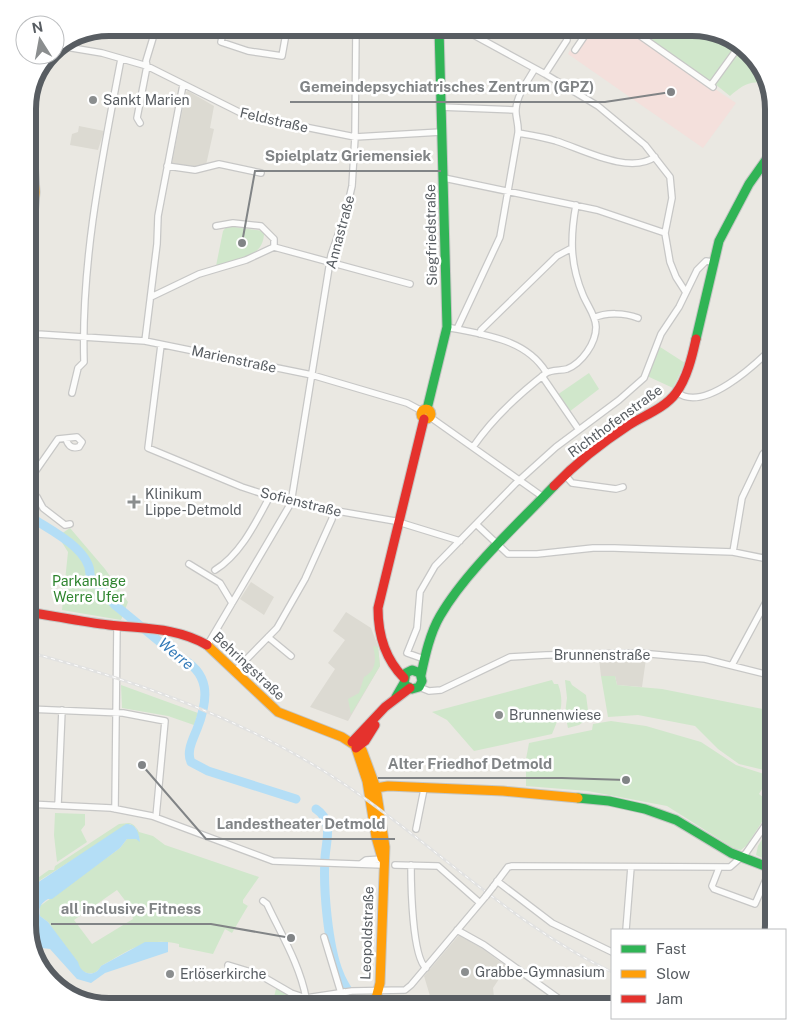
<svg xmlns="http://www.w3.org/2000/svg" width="801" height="1034" viewBox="0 0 801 1034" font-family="'Public Sans',sans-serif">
<rect width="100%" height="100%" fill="#eae8e2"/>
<path fill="#dcdad2" d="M188,91L214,106L210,128L214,129L206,165L194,168L172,163L186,92Z
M79,126L104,131L98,150L70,145L72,134L78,132Z
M251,582L274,597L264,615L240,599Z
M346,612L371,628L378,646L380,666L348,721L310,707L335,669L328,663L345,640L333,631Z
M599,659H646L642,687L617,685L615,676H601Z
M459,935L483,949L507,967L493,988L494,997L501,996L503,1006H433L424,976Z"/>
<path fill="#f4e0dc" d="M591,28H624L736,103L703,148L568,54L570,50L574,53Z"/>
<path fill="#d0e7cb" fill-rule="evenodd" d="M632,28C666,28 706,22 735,43L736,47L711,84Z
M742,47L760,64L767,86C753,77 740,87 730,96L715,84Z
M227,226L264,231C265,258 237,260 216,266L223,231Z
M657,345L685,363L673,388L647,376Z
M589,373L599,389L569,412L557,395Z
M70,528L105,569L128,602L121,620L62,610L68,552L58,536Z
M373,646L378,647L380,666L351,714L348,699L359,693L364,677C377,670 376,658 373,646Z
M601,676H615L617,685L662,689L773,711V772L739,764L718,749L695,726L638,715L608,717Z
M552,680L554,684H558C565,703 560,715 552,734L474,751L447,720L432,712Z
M565,680L570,681L572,685L586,695L589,718L579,725L568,728L565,714L567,698Z
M121,685L198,713L194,725L168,716L122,708Z
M611,721L646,726L701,742L736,765L770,776L759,794L773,805L747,845L741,850L735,849L667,806L588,791L526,786V759L529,743L592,730L593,724Z
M55,813L85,814V825L81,830L87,842L57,862L54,835Z
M773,821V863L756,855L758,846Z
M129,823C134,824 137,828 139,832L153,836L165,845L259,877L243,900V903L248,906L249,904L232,933L225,929L213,954L179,947V944C145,936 129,951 101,966C97,975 88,975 81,970L48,922L40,916V906L120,848L127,839H136L140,841L136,828L130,824L34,884L35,880L49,870H54L55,866L119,824ZM117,890L130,907L133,919L92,944L74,920Z
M279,988L298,999L296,1006L288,1003L289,1000L274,997L276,989Z"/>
<path fill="#b4def6" d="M126,824C136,823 139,833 140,842L136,839H127L120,848L52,899H48C41,903 38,908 40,916L48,922L78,962C81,975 95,978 101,966L145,942H168V952L105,973L91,983L77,979L50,949L34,947L28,925V889Z"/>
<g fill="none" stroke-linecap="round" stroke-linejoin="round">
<path stroke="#b4def6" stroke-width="9" d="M32,518C50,530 92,550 90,576L115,605L177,656C211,672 209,698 197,729C193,739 186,752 191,762L208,771L296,799
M316,809C334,821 326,840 325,858C323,888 328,946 339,973C343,985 352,996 358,1006"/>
<defs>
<path id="street" d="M224,28L221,42L248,51L282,56L287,28
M439,28L470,33L545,74L598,106L645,145L670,177L672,198L665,233L670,262L676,277L685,291
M629,28L713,87
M60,46L102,53L147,66L245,115L355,137L441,132
M575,50L590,28
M545,74L567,40L564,28
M711,85L740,45
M440,107L515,110
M140,123L137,118L147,66L146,61L156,28
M518,133C530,135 544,137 556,141C582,149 629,175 655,157
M167,166L195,170L219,164L261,173
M444,178L597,210L665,233
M216,226L233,223L261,226L274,239V247
M274,247L410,284
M151,297L199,274L246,260L274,247
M594,318C606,312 625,313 638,318
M447,327C483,335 525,338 546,372
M457,329L500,237L518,133C519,124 515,116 516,109C517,95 527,82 534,70
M28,332L37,334L145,341L312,375L407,403L422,411
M480,334L481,330L557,256L570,249
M145,341L157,244L158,216L183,85
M161,345L148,448L242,487L291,503L395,521L460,541
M542,376L579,430
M677,392C703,414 756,364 773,347
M72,393L78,368L84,362C81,260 102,159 121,59
M430,417L543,497
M473,447C492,419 518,395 545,374C551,369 560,371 567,369C582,363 596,343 596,327C596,316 587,305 583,295C570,264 570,238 576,205
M565,475L572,483L616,489L623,487
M28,482L58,439L77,437L82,442L79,447C72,449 68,446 66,439
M28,489L37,497L43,508L65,525L70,524
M477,525L508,554H537L593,548H614L733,552L773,560
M733,552L742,498L763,454L768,449L773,450
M765,557L773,527
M189,564L220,583L232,603
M215,570C241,554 256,522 270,496
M268,637L291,656
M208,644L291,503L331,255L346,212L352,186L355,137L356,28
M424,659L407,653L417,628L420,592L435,566L515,484L556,447L619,400L644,378L661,334L679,307L697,270L706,261L713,262
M732,665L773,589
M236,670L277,628L305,579L332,519L333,512
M419,687L429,691L441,690L510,657L546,655L640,653L705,659L773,676
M28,709L123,713L165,721L156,817
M28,804L111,808L152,816L273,861L383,865
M58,805L62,710
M115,809L117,626
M416,829L424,789
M362,863L366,860L383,859
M395,865L438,866L480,903
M411,865C411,884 412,957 426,968
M719,868L712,886L714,889L755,904L771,868
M497,881L552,923L612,952
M493,887L508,867L512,866L730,867L746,853L773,814
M263,901L267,904C281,934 300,965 306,998
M457,930L484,945L569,1006
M626,930L631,867
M324,937L341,993
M228,965L260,975L291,993L306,998L352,991L405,990L411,985L486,896
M344,992L352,1006
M324,996L326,1006"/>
<path id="fast" d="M696,339L719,241L749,184L773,150
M427,409L447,327L439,28
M421,675C425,656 430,633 440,616C466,571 518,524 554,486
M396,697L404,683L406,673L412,670L420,673L422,681L419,687L412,689L405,685
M578,798L609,801L645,809L676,820L731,853L773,869"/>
<path id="slow" d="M28,273L35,192L29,100
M421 414a5 5 0 1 1 10 0a5 5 0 1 1-10 0Z
M207,645L278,712L342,737L362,750L376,788L385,847L380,983L374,1006
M356,748L367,781L376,837L382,858
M370,793L376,788L388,786L503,791L578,798"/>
<path id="jam" d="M554,486C576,463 603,442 629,425C645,415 665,408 676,393C687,378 692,357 696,339
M28,612C55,616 82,622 109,625C144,629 176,627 207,645
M404,678C385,659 378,634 378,608L424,419
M352,742L385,707L410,688
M356,748L365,741L375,725"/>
</defs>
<use href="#street" stroke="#c7c7c6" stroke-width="8"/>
<use href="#fast" stroke="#c5c6c4" stroke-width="11"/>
<use href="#slow" stroke="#c5c6c4" stroke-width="11"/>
<use href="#jam" stroke="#c5c6c4" stroke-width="11"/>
<use href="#street" stroke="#fcfcfb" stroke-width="5.5"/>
<use href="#fast" stroke="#30b455" stroke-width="9"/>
<use href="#slow" stroke="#ff9f0a" stroke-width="9"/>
<use href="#jam" stroke="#e5322d" stroke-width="9"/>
<defs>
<path id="rail" d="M28,652C140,682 253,722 350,788C437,848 515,926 612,972"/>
</defs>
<use href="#rail" stroke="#e2e2e1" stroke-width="3"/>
<use href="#rail" stroke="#fff" stroke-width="1" stroke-dasharray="4" stroke-linecap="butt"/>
<defs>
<path id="street-bridge" d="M486,896L493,887"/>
</defs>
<use href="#street-bridge" stroke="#c7c7c6" stroke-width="8" stroke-linecap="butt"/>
<use href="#street-bridge" stroke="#fcfcfb" stroke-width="5.5"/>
</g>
<g fill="#8b8e8f" stroke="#fff" stroke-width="2">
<circle cx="93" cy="100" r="5"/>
<path d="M131.5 494.5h5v5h5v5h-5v5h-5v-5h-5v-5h5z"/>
<circle cx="499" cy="715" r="5"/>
<circle cx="465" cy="972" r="5"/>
<circle cx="170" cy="974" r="5"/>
</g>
<g text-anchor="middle" stroke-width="5" stroke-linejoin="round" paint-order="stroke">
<g font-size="14" fill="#585d62" stroke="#fff" text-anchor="start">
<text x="103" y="105">Sankt Marien</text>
<text x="145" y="499">Klinikum<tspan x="145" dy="16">Lippe-Detmold</tspan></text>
<text x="509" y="720">Brunnenwiese</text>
<text x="475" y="977">Grabbe-Gymnasium</text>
<text x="180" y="979">Erlöserkirche</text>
</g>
<g font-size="14" fill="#585d62" stroke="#fff">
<text transform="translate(274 120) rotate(13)" y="5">Feldstraße</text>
<text transform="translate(340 232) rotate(-75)" y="5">Annastraße</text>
<text transform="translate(431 235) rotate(-91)" y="5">Siegfriedstraße</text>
<text transform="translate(234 359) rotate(12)" y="5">Marienstraße</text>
<text transform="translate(615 421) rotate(-36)" y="5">Richthofenstraße</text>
<text transform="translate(301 502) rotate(14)" y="5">Sofienstraße</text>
<text x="602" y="660">Brunnenstraße</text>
<text transform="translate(249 666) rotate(43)" y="5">Behringstraße</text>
<text transform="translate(367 933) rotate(-88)" y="5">Leopoldstraße</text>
</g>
<g font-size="14" fill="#2e842e" stroke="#fff">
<text x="89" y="586">Parkanlage<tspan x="89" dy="16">Werre Ufer</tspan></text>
</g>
<g font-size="15" font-style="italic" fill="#337ab8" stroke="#fff">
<text transform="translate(176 654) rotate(40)" y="5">Werre</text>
</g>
</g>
<path d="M0 0H801V1034H0ZM109 36H692A73 73 0 0 1 765 109V925A73 73 0 0 1 692 998H109A73 73 0 0 1 36 925V109A73 73 0 0 1 109 36Z" fill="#fff" fill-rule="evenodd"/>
<path fill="none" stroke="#585d62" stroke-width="6" d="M109 36H692A73 73 0 0 1 765 109V925A73 73 0 0 1 692 998H109A73 73 0 0 1 36 925V109A73 73 0 0 1 109 36Z"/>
<path fill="none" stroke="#818486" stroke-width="2" d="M671 92L605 102H290M242 243L255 171H441M626 780L562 778H378M142 765L206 839H395M291 938L211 924H51"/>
<g fill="#818486" stroke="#fff" stroke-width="2">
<circle cx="671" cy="92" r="5"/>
<circle cx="242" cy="243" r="5"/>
<circle cx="626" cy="780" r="5"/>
<circle cx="142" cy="765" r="5"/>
<circle cx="291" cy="938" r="5"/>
</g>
<g font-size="15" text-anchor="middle" font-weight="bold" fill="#818486" stroke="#fff" stroke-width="5" stroke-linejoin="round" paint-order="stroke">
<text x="447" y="92">Gemeindepsychiatrisches Zentrum (GPZ)</text>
<text x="348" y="161">Spielplatz Griemensiek</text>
<text x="470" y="769">Alter Friedhof Detmold</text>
<text x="301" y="829">Landestheater Detmold</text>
<text x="131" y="914">all inclusive Fitness</text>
</g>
<rect x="611" y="929" width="175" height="90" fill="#ffffff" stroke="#bcbec0"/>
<rect x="621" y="945" width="25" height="8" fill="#30b455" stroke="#bcbec0"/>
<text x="656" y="954" font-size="15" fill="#585d62">Fast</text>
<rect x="621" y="970" width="25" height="8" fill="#ff9f0a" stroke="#bcbec0"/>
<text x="656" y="979" font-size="15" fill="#585d62">Slow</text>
<rect x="621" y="995" width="25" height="8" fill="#e5322d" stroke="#bcbec0"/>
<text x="656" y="1004" font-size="15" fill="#585d62">Jam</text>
<g transform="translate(40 40) rotate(349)"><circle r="24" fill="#ffffff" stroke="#bcbec0"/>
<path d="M0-4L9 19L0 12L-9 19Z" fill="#8b8e8f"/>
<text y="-8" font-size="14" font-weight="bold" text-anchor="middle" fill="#585d62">N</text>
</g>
</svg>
